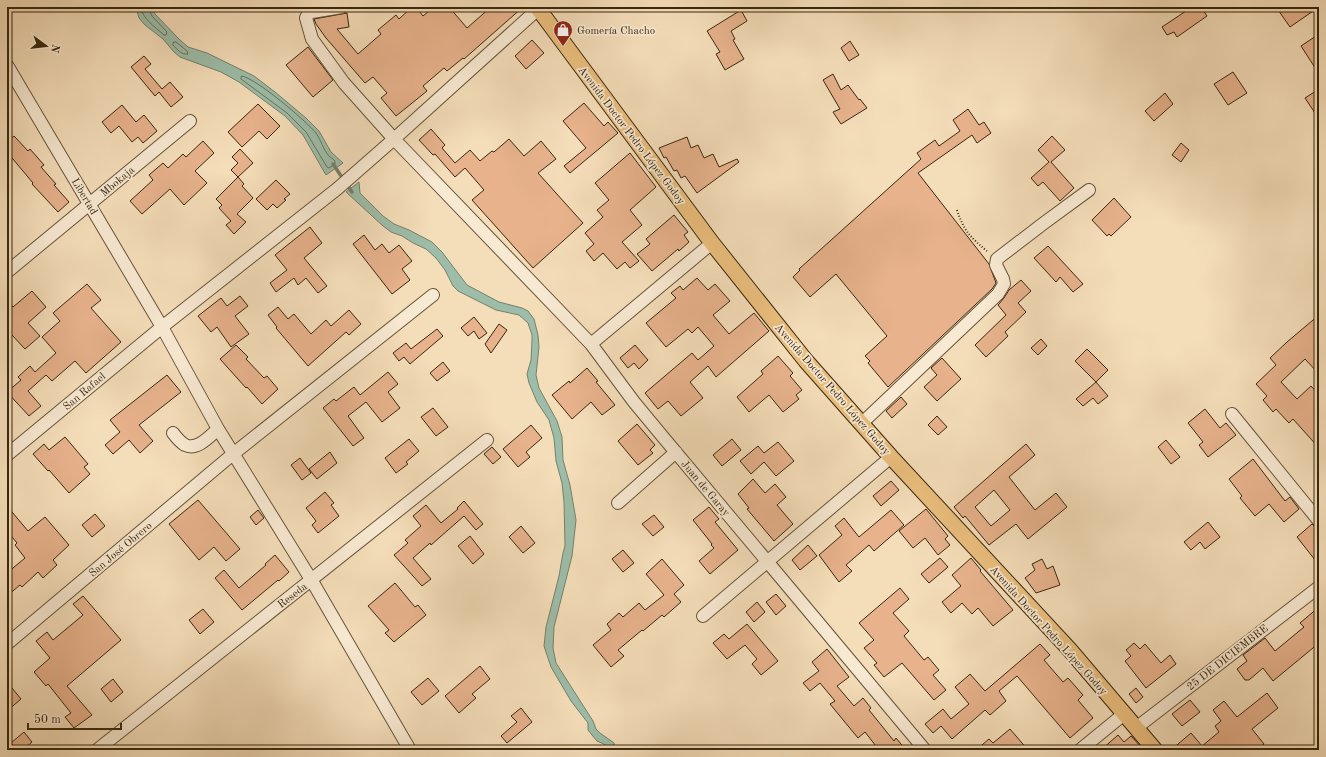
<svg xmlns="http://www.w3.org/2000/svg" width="1326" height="757" viewBox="0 0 1326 757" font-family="'Old Standard TT',serif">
<rect width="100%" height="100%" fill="#f4ddb9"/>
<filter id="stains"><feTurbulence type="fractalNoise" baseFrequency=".005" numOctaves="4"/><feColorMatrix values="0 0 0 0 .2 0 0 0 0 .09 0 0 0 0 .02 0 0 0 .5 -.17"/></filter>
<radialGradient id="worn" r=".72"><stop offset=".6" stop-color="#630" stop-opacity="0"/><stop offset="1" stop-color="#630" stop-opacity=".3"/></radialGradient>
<path fill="#9dbda9" stroke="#75816b" d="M136,7H151L155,14L179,39L188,47L207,53L254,76L275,92L306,118L319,131L331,152L343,163L326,175L303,135L285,116L239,82L221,72L180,57L174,52L163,39L145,25L139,18Z
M359,182L360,193L383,216L394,224L409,230L432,242L442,252L467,285L499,302L522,308L528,311L534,319L538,335L539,347L536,375L539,388L557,421L562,437L563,460L570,485L576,520L572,556L554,627L553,648L556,663L593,721L596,729L600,733L614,743L616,750H609L604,744L597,741L592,735L588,730V723L571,701L551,667L544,646L546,627L559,576L563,553L565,546L564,502L562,483L556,461L554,438L549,420L537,402L529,383L527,374L531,360L532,341V335L528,323L519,315L496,310L458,291L453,286L445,270L436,258L426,249L413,243L402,236L391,232L383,226L346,192Z"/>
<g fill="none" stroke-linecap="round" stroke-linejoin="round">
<path stroke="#6a725c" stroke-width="1" d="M140,7C144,20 154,26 164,35H166L167,32L152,16L148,7
M174,42H176L187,51L188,54C181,55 177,49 173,45Z
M242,76C257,79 305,120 316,133C321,140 323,149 328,155C330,157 333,159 335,161V164L329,168L327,167L306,132L287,113L241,79Z"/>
<path stroke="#75816b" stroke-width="3.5" d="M333,164L352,192"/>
</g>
<path fill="#e7b28c" stroke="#38280e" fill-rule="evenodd" d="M412,7H416L423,16L434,7H449L467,28L491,7H523L464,59L463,58L447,71L444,68L423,86L427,91L396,116L381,98L387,93L373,77L365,83L326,38L316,24L314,19L347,13L349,27L337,29L358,54L381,34L378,30L396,15L399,19Z
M1192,7H1201L1207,16L1177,37L1174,32L1167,35L1162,27Z
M1276,7H1319L1290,27Z
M741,10L747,21L731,31L735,39L733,40L744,59L725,70L716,54L720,52L707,31Z
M1319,34V74L1301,46Z
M532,40L544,53L526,69L515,56Z
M850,41L859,55L849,61L841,48Z
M308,47L333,80L313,97L286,65Z
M144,56L151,64L145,69L162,89L170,82L183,97L171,107L159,92L155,96L131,67Z
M1233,72L1247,93L1228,105L1214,84Z
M833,74L841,90L848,85L859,100L860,99L867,108L841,124L833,112L840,109L823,80Z
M1319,89V119L1305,98Z
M1165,93L1173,104L1154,121L1145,111Z
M584,103L604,126L608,122L618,133L570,173L564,166L586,148L563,121Z
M258,104L280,126L267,139L259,131L242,147L228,132Z
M122,105L136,122L144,115L157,131L143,143L138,137L132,142L119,126L111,133L102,122Z
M968,109L979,125L984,122L991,133L977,143L972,135L918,173L989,264L996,283L992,289L888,387L868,363L870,361L865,356L887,336L836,274L810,297L793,277L800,270L799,269L921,159L917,153L935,140L939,146L960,131L953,120Z
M431,129L445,145L442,148L455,163L470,150L480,161L492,151L494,152L509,139L524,156L541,141L556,159L538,173L583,223L533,268L472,200L484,190L465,168L455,177L435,154L433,155L419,140Z
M14,136L28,151L30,149L44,165L41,167L56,184L54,185L69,202L58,212L32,184L33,183L7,152V142Z
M1052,136L1065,150L1051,162L1074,188L1060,201L1043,182L1038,186L1031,178L1049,162L1038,150Z
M687,137L691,148L698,145L704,158L713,154L719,167L737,159L739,162L697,193L685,176L681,178L677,170L674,171L666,157L664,158L659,148Z
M203,141L214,153L195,171L207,183L184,205L170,189L142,214L130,201L153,180L149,175L163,163L168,168L183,154L186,157Z
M1181,143L1189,150L1181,162L1172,155Z
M240,149L253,163L238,177L231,170L238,163L232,157Z
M630,153L656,187L630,210L642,225L622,242L639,261L630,268L625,262L617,269L603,253L594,261L586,251L594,244L585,233L603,217L597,210L609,200L595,183Z
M238,177L244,184L242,186L253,198L237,214L246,222L234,234L226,225L231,221L219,208L222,205L216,199Z
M276,180L290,194L284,199L286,200L277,208L273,204L267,210L256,199Z
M1114,198L1131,217L1111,236L1109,234L1107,236L1092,220Z
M674,215L688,232L684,235L689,242L679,251L678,249L652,271L637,254L650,244L646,239Z
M310,227L322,243L304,258L327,286L318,293L306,278L298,285L294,278L276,292L270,283L287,270L275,255Z
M364,235L375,250L382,244L389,253L399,245L412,261L402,269L410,280L392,294L353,244Z
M1048,246L1083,284L1073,292L1060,277L1056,282L1034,258Z
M697,278L708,290L715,284L730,301L713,315L729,334L754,313L769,331L716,377L708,366L690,382L703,398L681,416L668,401L658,409L645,393L692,353L698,360L714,346L698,327L692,333L688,329L666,347L646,323L676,298L671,293L680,286L683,290Z
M1021,280L1031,291L1018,303L1026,312L1005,332L1008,336L986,357L975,345L1006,315L998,305L1004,298L1009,290Z
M87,284L101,300L91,308L121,342L86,373L75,361L52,381L46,375L28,391L41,406L29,416L7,392L21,380L18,377L30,366L35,372L56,353L42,337L60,321L53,313Z
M32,291L46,307L28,323L40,336L25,349L12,335L7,339V299L13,307Z
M240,296L248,306L235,316L249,334L231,347L217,327L211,332L198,316L221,298L227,306Z
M278,307L288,319L294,314L311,334L326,320L331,326L349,310L361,324L349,335L346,332L308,366L276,328L277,327L268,315Z
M1319,315V374L1305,359L1281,382L1297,399L1311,386L1319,395V408L1314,413L1319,418V448L1293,419L1289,423L1276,409L1273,412L1263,400L1267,396L1256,384L1276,365L1270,358L1287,342Z
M474,317L487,333L479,339L474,331L468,336L461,328Z
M499,324L507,330L491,353L485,344Z
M437,329L443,336L410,364L404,357L399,361L393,353L406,343L411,349Z
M1041,339L1047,346L1038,355L1031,348Z
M236,345L248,357L246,359L264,378L267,376L278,389L262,404L247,387L246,388L220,359Z
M635,345L648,360L639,369L634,363L628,368L620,358Z
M1087,349L1108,370L1096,382L1075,361Z
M778,356L793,373L790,376L802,390L796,395L799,399L783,412L769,395L749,412L737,397L763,374L761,371Z
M942,358L961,379L937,401L924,387L937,375L931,368Z
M443,362L450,371L437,381L430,373Z
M587,368L598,381L596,382L615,405L602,415L591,402L572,419L552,395L569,381L570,383Z
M388,372L398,384L388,392L400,408L382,422L366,402L348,416L364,438L353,446L323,408L334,399L336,401L354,387L360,395Z
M167,375L181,392L139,425L153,441L140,453L129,440L113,454L105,445L120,432L110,420Z
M1096,382L1108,396L1098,404L1093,398L1083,406L1076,399Z
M901,397L907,404L892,418L886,411Z
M433,408L448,427L436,436L421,417Z
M1205,409L1220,428L1226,423L1236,435L1208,457L1199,445L1203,442L1188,423Z
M937,416L947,427L938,435L928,425Z
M637,424L655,445L650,450L653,453L638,465L618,441Z
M531,425L542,438L526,452L530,457L518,467L503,449Z
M65,437L88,464L84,467L90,474L69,493L49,470L48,471L33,454L44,444L49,450Z
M409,439L419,451L406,462L408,464L396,473L385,458Z
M732,439L741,450L722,466L713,455Z
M1166,440L1180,457L1171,464L1158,447Z
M778,442L794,461L776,476L764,462L751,474L740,461L758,446L764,453Z
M1026,444L1035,455L1009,477L1035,510L1056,493L1067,507L1028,539L1016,524L989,545L965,516L963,518L954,507ZM994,490L1010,510L991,526L975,507Z
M492,447L501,457L493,464L484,454Z
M330,452L337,463L317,479L309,469Z
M300,458L311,473L302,480L291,465Z
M1253,459L1285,501L1290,497L1299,509L1284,522L1269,504L1255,516L1240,498L1242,496L1229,479Z
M753,479L765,493L775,484L786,497L777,505L793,524L774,541L747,509L749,508L738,494Z
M891,481L899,490L881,506L873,496Z
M325,492L334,503L331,505L339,516L318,533L312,525L316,521L306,508Z
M198,500L240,549L226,561L214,547L199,560L169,524Z
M464,501L483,524L476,530L464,516L431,545L430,543L413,558L431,579L422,586L394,555L408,543L405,540L421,526L413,516L426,505L441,523L458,509L457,508Z
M7,506L28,531L45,517L69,545L53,560L57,565L43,578L38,572L22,587L20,585L7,596V573L25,558L15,545L17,543L7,531Z
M709,507L719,519L715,522L738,550L710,574L699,561L714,548L711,545L712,544L693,520Z
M926,509L948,536L945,539L950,545L938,555L925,538L913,548L899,531Z
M258,510L264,518L256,525L250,517Z
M891,510L904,525L874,551L869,545L846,565L852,571L839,582L819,555L842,535L835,526L844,518L859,537Z
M95,514L105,526L92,537L82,525Z
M654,515L664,527L653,536L642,524Z
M1208,522L1220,537L1205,549L1200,542L1191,550L1184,542Z
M1312,524L1316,528H1319V565L1297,537Z
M521,526L535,543L523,553L509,537Z
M470,536L484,554L473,564L458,546Z
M808,545L817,556L800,570L792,560Z
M623,550L634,563L623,572L612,559Z
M275,555L289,572L279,581L278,580L242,610L215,578L224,570L239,588L266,565L265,564Z
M940,558L948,567L929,583L921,574Z
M971,558L981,570L980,571L1013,610L993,626L978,608L972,614L962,603L951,613L942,602L961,586L952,575Z
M662,559L684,585L674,594L681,602L664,617L662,615L643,631L642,630L618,650L624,656L611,667L593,645L611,630L607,624L619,613L623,617L639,603L645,610L664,595L646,574Z
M1042,559L1047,569L1053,566L1060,585L1036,593L1025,578L1035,570L1032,564Z
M395,583L415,607L418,605L426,615L394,642L385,633L389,630L368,606Z
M900,588L909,599L893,613L909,631L904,636L924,660L928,657L939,670L933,675L946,690L934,700L902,663L884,677L874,665L877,663L864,648L874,640L859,623Z
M776,594L786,606L776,615L766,602Z
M83,596L121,640L67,686L92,715L74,728L65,717L71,713L48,684L46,686L34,672L50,658L36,641L47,632L53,640L83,615L73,604Z
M757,602L765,612L754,622L746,612Z
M1319,607V643L1273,681L1263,668L1249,680H1245L1237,669L1247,661L1243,655L1265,638L1275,651L1304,627L1300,623Z
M203,609L214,622L200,634L189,620Z
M747,624L778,661L761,675L752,664L757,659L745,645L727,659L713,643L724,634L729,639Z
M1134,643L1140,649L1145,644L1161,663L1170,655L1176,664L1146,688L1125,661L1131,656L1126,650Z
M1040,644L1050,655L1044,660L1063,682L1068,678L1083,695L1078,700L1093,718L1070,738L1017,676L999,691L1006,701L990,715L985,710L952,739L941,726L933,733L925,724L943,709L951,719L969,704L955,687L968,676L970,674L985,691Z
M827,649L849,677L837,686L854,706L863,698L871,708L869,710L894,741L896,738L906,750H879L865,732L858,738L830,704L835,701L820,683L810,691L803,683L819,671L812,662Z
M480,666L490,679L472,694L476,698L459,713L445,696Z
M428,678L439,691L422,705L411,692Z
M113,679L123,692L111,702L101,689Z
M7,682L21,699L7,711Z
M1136,688L1143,697L1136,703L1129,694Z
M1267,693L1278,708L1252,729L1264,744L1256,750H1171L1191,733L1202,746L1219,732L1215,726L1221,721L1213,710L1224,701L1237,717Z
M1190,700L1200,712L1182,726L1172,714Z
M521,708L532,722L507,743L501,736L517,722L511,716Z
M1010,729L1028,750H976L989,739L993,743Z
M24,732L32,742L23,750H17L11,743Z
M1118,735L1124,742L1131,736L1141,747L1137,750H1101Z"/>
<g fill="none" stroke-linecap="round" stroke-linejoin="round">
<defs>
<path id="minor" d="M342,7L312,12L308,14L306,18L312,39L344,83L394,139L591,344
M7,65L162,327L218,429L312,581L410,750
M712,243L591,344L634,402L663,437L925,750
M7,272L190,121
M1232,414L1319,521
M861,424L998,294L1004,284L1003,279L996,265L997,259L1044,223L1089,190
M173,433C176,437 180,442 185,445C197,451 210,436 218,429
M7,455L162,327L337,189L394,139L538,9
M618,503L676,452
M703,616L891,457
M7,644L233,454L433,295
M1136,728L1319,587
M97,750L487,440
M1080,750L1124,714"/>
<path id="major" d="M537,7L712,243L806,361L891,457L1070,650L1155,750"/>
</defs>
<use href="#minor" stroke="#675539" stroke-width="14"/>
<use href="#major" stroke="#38280e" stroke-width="17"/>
<path stroke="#38280e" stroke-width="2" stroke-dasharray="1 2" stroke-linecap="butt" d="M957,210C964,231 970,237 987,251"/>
<use href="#minor" stroke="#f8e9d2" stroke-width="12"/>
<use href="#major" stroke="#eabe7c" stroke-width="15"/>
</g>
<defs>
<symbol id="shop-pin" viewBox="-11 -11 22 30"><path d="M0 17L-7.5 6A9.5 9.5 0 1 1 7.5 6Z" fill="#8f2418" stroke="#f8e9d2"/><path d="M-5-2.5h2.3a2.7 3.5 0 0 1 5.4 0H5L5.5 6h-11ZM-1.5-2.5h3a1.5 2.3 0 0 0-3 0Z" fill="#fff"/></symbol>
</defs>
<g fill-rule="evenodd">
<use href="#shop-pin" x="552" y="19" width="22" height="30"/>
</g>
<g text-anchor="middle" stroke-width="3.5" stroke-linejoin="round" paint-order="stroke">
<g font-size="11" fill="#38280e" stroke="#f8e9d2" text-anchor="start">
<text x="577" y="34">Gomería Chacho</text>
</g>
<g font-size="11" fill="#38280e" stroke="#f8e9d2">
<text transform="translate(632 135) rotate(53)" y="4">Avenida Doctor Pedro López Godoy</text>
<text transform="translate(117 181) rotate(-40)" y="4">Mbokaja</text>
<text transform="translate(85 196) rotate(59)" y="4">Libertad</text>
<text transform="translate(833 389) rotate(49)" y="4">Avenida Doctor Pedro López Godoy</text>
<text transform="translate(84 391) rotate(-40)" y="4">San Rafael</text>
<text transform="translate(706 488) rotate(50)" y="4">Juan de Garay</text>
<text transform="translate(120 549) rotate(-40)" y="4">San José Obrero</text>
<text transform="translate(292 595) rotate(-38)" y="4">Reseda</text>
<text transform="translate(1049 630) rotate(48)" y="4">Avenida Doctor Pedro López Godoy</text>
<text transform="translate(1227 657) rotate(-38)" y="4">25 DE DICIEMBRE</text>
</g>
</g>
<rect width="1326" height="757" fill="none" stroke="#f4ddb9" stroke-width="24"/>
<rect x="8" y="8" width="1310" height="741" fill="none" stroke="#38280e" stroke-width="2"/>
<rect x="12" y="12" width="1302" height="733" fill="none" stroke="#38280e"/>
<g transform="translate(46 46) rotate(105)" stroke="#f8e9d2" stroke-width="3" paint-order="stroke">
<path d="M0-3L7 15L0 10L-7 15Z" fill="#38280e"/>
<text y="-6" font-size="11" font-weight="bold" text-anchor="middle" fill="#38280e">N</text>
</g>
<path d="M28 723v6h93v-6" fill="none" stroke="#38280e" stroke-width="2"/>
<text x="34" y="723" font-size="12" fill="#38280e" stroke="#f8e9d2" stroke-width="3" paint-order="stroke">50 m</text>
<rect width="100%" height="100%" filter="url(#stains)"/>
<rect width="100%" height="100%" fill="url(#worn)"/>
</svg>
